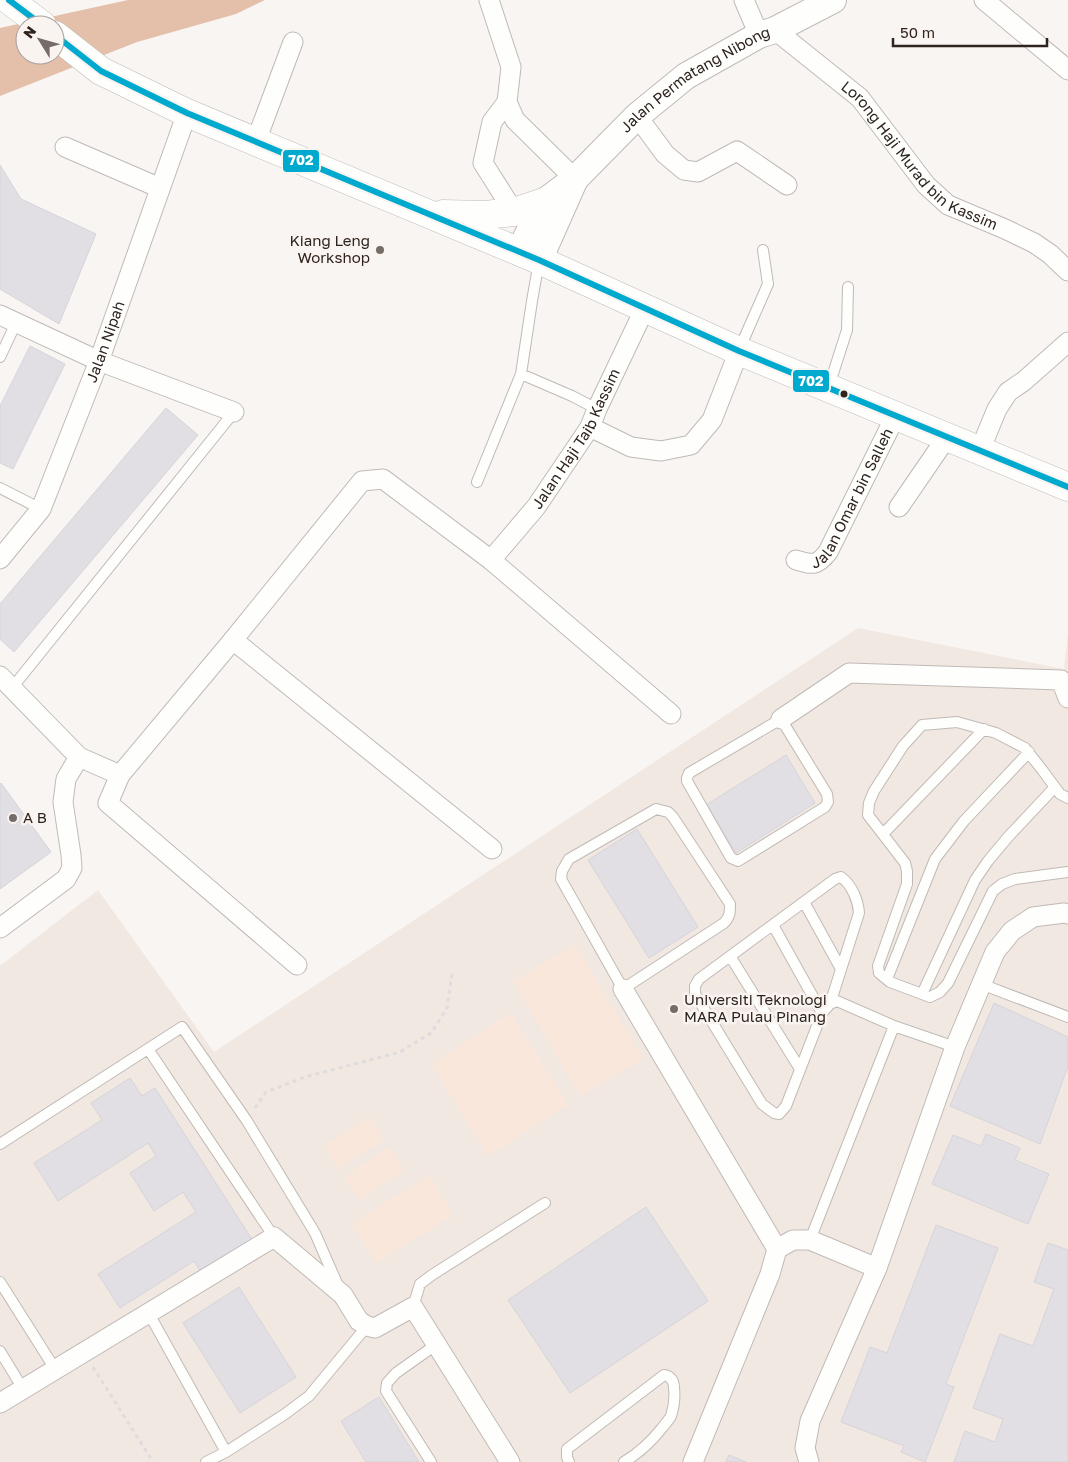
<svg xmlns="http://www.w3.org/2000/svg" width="1068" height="1462" viewBox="0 0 1068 1462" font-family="'Golos Text',sans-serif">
<rect width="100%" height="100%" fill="#f8f5f3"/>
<path fill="#f1e8e2" d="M858,628L1064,669L1068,633V1462H0V966L98,890L214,1052Z"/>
<path fill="#fae7dc" d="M575,944L643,1059L580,1096L513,981Z
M511,1013L568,1105L488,1156L431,1064Z
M369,1117L384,1140L338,1169L324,1146Z
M389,1147L404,1170L359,1200L344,1177Z
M429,1175L453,1215L376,1263L351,1224Z"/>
<path fill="#e4bfaa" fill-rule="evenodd" d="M128,0H265L236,14L137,42L0,96V28ZM25,25H55V55H25Z"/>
<path fill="#e2dfe4" stroke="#d5d4d9" d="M0,165L21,199L96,234L59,324L0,289Z
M30,346L65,364L13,469L0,463V406Z
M166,408L198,435L14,652L0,639V604Z
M786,755L815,803L736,853L706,805Z
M1,783L51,852L0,889V784Z
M637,829L698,927L649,958L588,860Z
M994,1003L1068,1037V1066L1040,1144L950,1106Z
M130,1078L142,1096L155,1088L253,1241L202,1274L194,1261L120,1308L98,1274L196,1212L183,1192L154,1211L130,1173L156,1156L148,1143L58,1201L34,1163L102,1120L91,1103Z
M986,1134L1020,1148L1015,1160L1049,1174L1028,1224L932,1184L953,1135L981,1146Z
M646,1207L708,1301L570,1393L508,1300Z
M936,1225L998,1248L946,1384L954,1387L925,1462L901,1452L904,1446L841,1422L870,1347L887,1353Z
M1048,1243L1068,1250V1462H954L965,1431L995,1442L1003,1419L973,1408L1000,1334L1033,1346L1054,1289L1034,1282Z
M239,1287L296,1377L240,1413L183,1323Z
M379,1397L419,1462H366L341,1421Z
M729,1455L746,1462H726Z"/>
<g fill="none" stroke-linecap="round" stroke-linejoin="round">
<defs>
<path id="service" d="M539,261L532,301L521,374L572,396L597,409
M739,350L768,284L763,250
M0,357L16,323
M829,386L847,330L848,287
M477,482L521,374
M0,488L41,509
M12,688L234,412
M781,719L827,794L828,802L825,807L738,861L731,858L687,781V778L689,773Z
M1068,798L1060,794L1043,771L1025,748L996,733L957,722L922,725L903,746L874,791L869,803L868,815L905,863L907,871V884L878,966L879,973L890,982L930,997L940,992L948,983L993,891L1002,884L1015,879L1068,872
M656,809L668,812L673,817L730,904C730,912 730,917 724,923L623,989L561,879L562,871L569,859Z
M883,834L984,729
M804,902L841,969
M773,925L822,1013
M730,956L800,1069
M887,979L935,859L964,821L1029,752
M981,984L1068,1017
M922,994L975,880L988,861L1008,837L1055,787
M830,1004L859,913C858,900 852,885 841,877L835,879L699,979L695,986V994L762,1104L774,1113L779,1114L786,1106L822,1013L830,1004L837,1001L894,1026L955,1047
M148,1049L274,1237
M0,1144L182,1027L247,1121L315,1233L339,1288
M810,1240L894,1026
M0,1282L55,1369
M413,1307L420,1284L432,1275L545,1203
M148,1312L226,1452
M0,1351L23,1389
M206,1462L226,1452L285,1414L309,1396L367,1326
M431,1462L386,1391L387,1383L396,1373L437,1344
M569,1462L567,1457V1449L664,1375C671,1376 674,1381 674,1388C675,1397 674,1407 671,1416C669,1420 665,1424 662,1428C651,1442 639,1453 624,1462"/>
<g id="minor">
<path d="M489,0L511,67L507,102L515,120L575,179"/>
<path d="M744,0L759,35"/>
<path d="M984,0L1068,70"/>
<path id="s1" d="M775,30L860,98L926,185L948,205L1005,229L1034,243L1050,254L1068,271"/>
<path d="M507,102L492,122L483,163L514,212"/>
<path d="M637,116L665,154L684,170L698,172L737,151L787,185"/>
<path d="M256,141L293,42"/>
<path d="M65,147L160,188"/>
<path d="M0,315L99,361L234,412"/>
<path d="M590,427L631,447L661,451L691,445L712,420L739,351"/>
<path d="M980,450L997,409L1008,392L1024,381L1068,342"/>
<path d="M899,507L947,437"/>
<path id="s2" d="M0,559L41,509L99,361L187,113"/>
<path id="s3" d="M491,560L536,507L590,427L597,409L645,308"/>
<path id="s4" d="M796,560C813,565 817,566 828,552L896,415"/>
<path d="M233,640L492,849"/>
<path d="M0,676L79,757L120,775"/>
<path d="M781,719L849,673L1061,680L1068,698"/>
<path d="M0,928L66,879L72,868L71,855L63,802L66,779L79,757"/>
<path d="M297,965L108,803L120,775L233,640L362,481L383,479L491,560L671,714"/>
<path d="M623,989L777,1249"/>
<path d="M0,1403L274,1237L343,1295L359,1321L367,1326L375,1328L413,1307L510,1462"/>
<path d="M693,1462L770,1274L777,1249L793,1240H810L877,1268"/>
<path d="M809,1462L805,1448L810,1421L877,1268L955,1047L995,952L1012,931L1033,917L1064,913L1068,914"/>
</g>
<g id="secondary">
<path id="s5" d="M519,252L544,202L575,179L637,116L686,76L759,35L775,30L833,0"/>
<path d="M539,260L575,179"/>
</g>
<path id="primary" d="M9,0L42,25
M55,35L101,71L187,113L539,260L739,351L1068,487
M443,214L485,215L514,212L544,202"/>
</defs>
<use href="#service" stroke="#c0bab6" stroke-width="12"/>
<use href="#minor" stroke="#c0bab6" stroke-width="21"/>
<use href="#secondary" stroke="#c0bab6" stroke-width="28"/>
<use href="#primary" stroke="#c0bab6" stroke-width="29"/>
<path stroke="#dedcdc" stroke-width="3" stroke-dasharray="4 4" stroke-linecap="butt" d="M255,1108L266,1092L305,1077L400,1052L431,1033L447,1008L452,973
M93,1367L153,1462"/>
<use href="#service" stroke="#fefefd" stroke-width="10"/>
<use href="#minor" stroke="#fefefd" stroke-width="19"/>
<use href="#secondary" stroke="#fefefd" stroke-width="26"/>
<use href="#primary" stroke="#fefefd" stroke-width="28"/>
<defs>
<path id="bus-1" d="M9,0L42,25
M55,35L101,71L187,113L539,260L739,351L1068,487"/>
</defs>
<use href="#bus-1" stroke="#faf4f1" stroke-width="10"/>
<use href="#bus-1" stroke="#00a9ce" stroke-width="6"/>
</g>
<g fill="#756c68" stroke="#faf4f1" stroke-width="2">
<circle cx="380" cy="250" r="5"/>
<circle cx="13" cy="818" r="5"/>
<circle cx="674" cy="1009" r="5"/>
</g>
<circle fill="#2e231d" stroke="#faf4f1" stroke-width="2" cx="844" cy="394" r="4.5"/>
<g text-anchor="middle" stroke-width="5" stroke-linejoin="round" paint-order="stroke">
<g font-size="15" fill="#2e231d" stroke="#faf4f1">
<text dy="5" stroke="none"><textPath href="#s5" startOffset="252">Jalan Permatang Nibong</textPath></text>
<text dy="5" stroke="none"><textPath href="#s1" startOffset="194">Lorong Haji Murad bin Kassim</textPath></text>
<text dy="5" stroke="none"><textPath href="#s2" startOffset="244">Jalan Nipah</textPath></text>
<text dy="5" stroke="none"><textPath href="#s3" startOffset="149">Jalan Haji Taib Kassim</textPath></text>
<text dy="5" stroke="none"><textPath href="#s4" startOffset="95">Jalan Omar bin Salleh</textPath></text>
</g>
<g font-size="15" fill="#2e231d" stroke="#faf4f1" text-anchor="start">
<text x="370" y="246" text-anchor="end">Kiang Leng<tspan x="370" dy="17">Workshop</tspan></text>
<text x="23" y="823">A B</text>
<text x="684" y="1005">Universiti Teknologi<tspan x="684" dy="17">MARA Pulau Pinang</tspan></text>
</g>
</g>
<g stroke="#faf4f1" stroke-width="2">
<rect x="282" y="149" width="38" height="24" rx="5" fill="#00a9ce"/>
<rect x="792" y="369" width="38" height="24" rx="5" fill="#00a9ce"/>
</g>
<g font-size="14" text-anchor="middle" font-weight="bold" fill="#fff">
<text x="301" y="165">702</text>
<text x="811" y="386">702</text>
</g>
<g transform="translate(40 40) rotate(307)"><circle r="24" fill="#faf4f1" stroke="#a8a09c"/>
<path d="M0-4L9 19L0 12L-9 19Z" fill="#756c68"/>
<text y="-8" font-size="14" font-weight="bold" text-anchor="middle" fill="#2e231d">N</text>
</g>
<path d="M893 38v8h154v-8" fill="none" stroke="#2e231d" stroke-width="2.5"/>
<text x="900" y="38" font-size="15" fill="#2e231d" stroke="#faf4f1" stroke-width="4" paint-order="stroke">50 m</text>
</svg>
